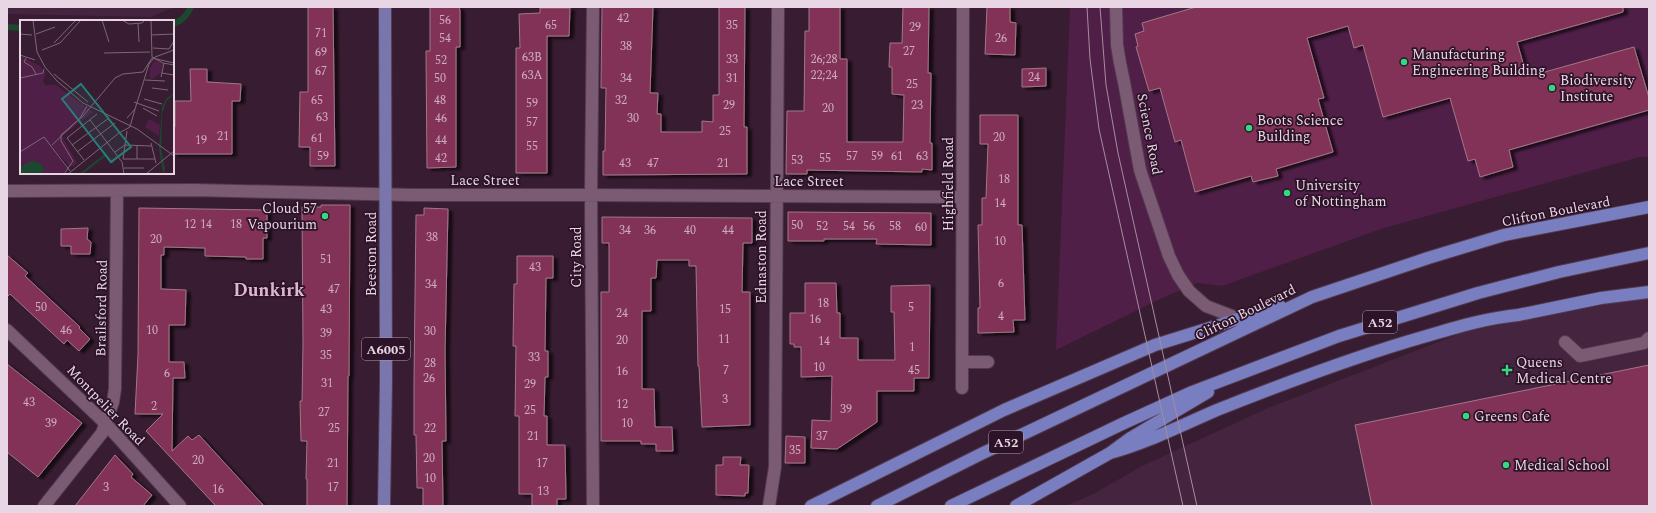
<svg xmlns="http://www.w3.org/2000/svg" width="1656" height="513" viewBox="0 0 1656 513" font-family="Spectral,serif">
<defs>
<filter id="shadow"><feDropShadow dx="4.5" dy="2.5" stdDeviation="1" flood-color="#0009"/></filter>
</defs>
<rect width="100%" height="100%" fill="#381c32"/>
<path fill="#44243e" d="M7,7H175L151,17L7,14Z
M1649,297V506H1066L1095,493L1142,466L1268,408L1464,332L1586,306Z"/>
<path fill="#4f1f47" d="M1070,7H1649V157H1640L1384,228L1222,286L1197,283L1160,299L1056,350Z"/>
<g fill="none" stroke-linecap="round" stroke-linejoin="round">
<path stroke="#1a492d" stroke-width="6" d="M173,24C181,22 188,14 191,7
M7,27L21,28"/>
</g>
<path fill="#823056" stroke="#a17887" filter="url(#shadow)" d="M308,7H333L335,166H310V147H299L300,92H308Z
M430,7H459L460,11V47H456V167L427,168L426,51H430Z
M602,7H653L650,93H658L657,114H661V132H702V121L713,122V95H719V7H745L744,125V127H747V174L603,175V151H605L606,88H601Z
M809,7H840V59H847V142H903L904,95L892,94V67H889L890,43H902L903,7H929L928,73H931L930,143H932V170L922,169V172L807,170V174H786L787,111H804L805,31H809Z
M987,7H1010V22L1016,23L1015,55L985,54Z
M1196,7H1623V12L1517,42L1527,77L1634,47L1649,98V110L1509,150L1513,167L1480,177L1475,159L1468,161L1450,98L1383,117L1363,45L1354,48L1348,26L1307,38L1324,98L1318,99L1333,152L1276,169L1278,176L1253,182L1251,176L1195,192L1181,140L1175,142L1160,88L1149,91L1136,47L1138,46L1135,34L1144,31L1142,23Z
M540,8H570L569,36H547V173H516V48H520L519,14L540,13Z
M1046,68V86L1022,87V69Z
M190,69H207V82L241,84L240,101H232V154H173V127H175V101H191Z
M980,115H1018V225H1022L1025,320H1013L1014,332L978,333V308H980L978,225H982V198H986L988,144H980Z
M321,205H350L349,376H348L347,506H307V479H306L307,441H301L300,401H302L303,344L302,207H321Z
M139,208L267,210V238H263V259H246V257L205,256V248L164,247V255H161V289L186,290L185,325H169V362H184L185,378H173L172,451L188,436L192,440L199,435L264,506H216L146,431L163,414H135L138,355Z
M424,208L448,209L445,350L446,441H442L443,506H423V488H417L416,435H414V381L416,215H424Z
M788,212L931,213V245L876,244L877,239H824V241H788Z
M602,217L752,218V243H743L742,292H750V425L702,427L699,366H698L696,266H689V260H657L656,278H651V311H642V389H654L655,427H672L673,451H656V444H641V441H601V292H609V243H602Z
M88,228L87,239L91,242L90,254H71V246H61V229Z
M7,255L28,273L25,276L80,327L79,328L90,339L79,351L67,340L64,344L10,294L7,297Z
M517,256H553V278H546L545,351H548V377H545L544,416H547V445H565L566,499H557V506H532V494H519V416H515L516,346H513L514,284H517Z
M805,283H836L837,313H840V338H858V360H895L894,312H891V286L930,285L929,378H914V391H877V422L837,449L811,448L812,420L831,421L832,376L801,377V347H794V344H790V313H805Z
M7,364L82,423L38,477L7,452Z
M1649,365V506H1372L1355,425Z
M786,436L805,437V463H785Z
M115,455L133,474L131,477L152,495L143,506H75Z
M723,457H741L740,465H749L748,493H745V496L716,495V465H723Z"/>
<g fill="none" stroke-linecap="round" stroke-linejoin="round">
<defs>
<path id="minor" d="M1116,7L1117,45L1120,63L1124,82L1140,170L1169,256L1178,275L1189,291L1206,306L1237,318
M7,191L194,190L412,195H582L962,197
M7,330L106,424L180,506
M1565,342L1580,356L1644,343L1649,338
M962,362H988
M962,388L963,7
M44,506L102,433L113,402L115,389L117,191
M593,506L591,195L593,7
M769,506L775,467L778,7"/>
<path id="primary" d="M384,506L386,381L385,7"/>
<path id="trunk" d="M1110,453C1147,443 1182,425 1217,410C1285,383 1353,357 1423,337C1454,328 1486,318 1518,315L1601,298L1649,292
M811,506L1004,410L1155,345L1280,306
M877,506L981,454L1312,297L1428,258L1504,235L1649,207
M951,506L1122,424L1192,392L1339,336L1478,293L1559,272L1649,253
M1016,506L1110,453L1129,439L1208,392"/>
</defs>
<use href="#minor" stroke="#533b4f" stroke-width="14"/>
<use href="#primary" stroke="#533b4f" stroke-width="14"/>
<use href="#trunk" stroke="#533b4f" stroke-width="14"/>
<use href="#minor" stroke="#7b5b74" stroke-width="12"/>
<use href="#primary" stroke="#7975ad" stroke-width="12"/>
<use href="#trunk" stroke="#787ec0" stroke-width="12"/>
<path stroke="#a48e9f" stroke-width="1" d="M1087,7L1090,59L1099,129L1183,506
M1100,7L1106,85L1118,153L1197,506"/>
</g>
<g fill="#34d881" stroke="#2d1328" stroke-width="1.5">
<circle cx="1404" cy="62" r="4"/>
<circle cx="1552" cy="88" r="4"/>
<circle cx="1249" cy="128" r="4"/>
<circle cx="1287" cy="193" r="4"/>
<circle cx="325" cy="216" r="4"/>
<path d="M1505 364h4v4h4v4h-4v4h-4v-4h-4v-4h4z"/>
<circle cx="1466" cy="416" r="4"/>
<circle cx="1506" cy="465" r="4"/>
</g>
<g text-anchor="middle" stroke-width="3.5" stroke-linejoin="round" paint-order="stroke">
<g font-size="12" fill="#ceacc0">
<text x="623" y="22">42</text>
<text x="445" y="24">56</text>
<text x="551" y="29">65</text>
<text x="732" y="29">35</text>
<text x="915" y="31">29</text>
<text x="321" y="37">71</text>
<text x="445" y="42">54</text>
<text x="1001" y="42">26</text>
<text x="626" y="50">38</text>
<text x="909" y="55">27</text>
<text x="321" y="56">69</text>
<text x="532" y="61">63B</text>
<text x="732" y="63">33</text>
<text x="824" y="63">26;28</text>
<text x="441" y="64">52</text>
<text x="321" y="75">67</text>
<text x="532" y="79">63A</text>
<text x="824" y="79">22;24</text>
<text x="1034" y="81">24</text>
<text x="440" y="82">50</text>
<text x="626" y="82">34</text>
<text x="732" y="82">31</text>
<text x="912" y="88">25</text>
<text x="317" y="104">65</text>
<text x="440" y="104">48</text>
<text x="621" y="104">32</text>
<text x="532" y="107">59</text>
<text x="729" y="109">29</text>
<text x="917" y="109">23</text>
<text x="828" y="112">20</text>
<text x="322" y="121">63</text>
<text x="441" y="122">46</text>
<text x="633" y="122">30</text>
<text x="532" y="126">57</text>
<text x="725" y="135">25</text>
<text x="223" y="140">21</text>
<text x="999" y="141">20</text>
<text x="317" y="142">61</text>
<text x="201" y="144">19</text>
<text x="441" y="144">44</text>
<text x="532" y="150">55</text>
<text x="323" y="160">59</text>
<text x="852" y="160">57</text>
<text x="877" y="160">59</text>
<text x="897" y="160">61</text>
<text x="922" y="160">63</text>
<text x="441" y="162">42</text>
<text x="825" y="162">55</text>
<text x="797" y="164">53</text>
<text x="625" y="167">43</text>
<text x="653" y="167">47</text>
<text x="723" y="167">21</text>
<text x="1004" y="183">18</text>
<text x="1000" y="207">14</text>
<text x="190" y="228">12</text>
<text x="206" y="228">14</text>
<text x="236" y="228">18</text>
<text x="797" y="229">50</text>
<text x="822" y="230">52</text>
<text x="849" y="230">54</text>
<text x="869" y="230">56</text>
<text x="895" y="230">58</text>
<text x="921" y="231">60</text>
<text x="625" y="234">34</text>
<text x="650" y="234">36</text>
<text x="690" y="234">40</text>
<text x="728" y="234">44</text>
<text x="432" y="241">38</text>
<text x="156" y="243">20</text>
<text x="1000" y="245">10</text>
<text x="326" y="263">51</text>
<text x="535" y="271">43</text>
<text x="1001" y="287">6</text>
<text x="431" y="288">34</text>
<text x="334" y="293">47</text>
<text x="823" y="307">18</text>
<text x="41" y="311">50</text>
<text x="911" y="311">5</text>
<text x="326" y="313">43</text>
<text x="725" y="313">15</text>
<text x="622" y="317">24</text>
<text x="1001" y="320">4</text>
<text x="815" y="323">16</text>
<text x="66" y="334">46</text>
<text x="152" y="334">10</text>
<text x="430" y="335">30</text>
<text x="326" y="337">39</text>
<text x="724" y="343">11</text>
<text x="622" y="344">20</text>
<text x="824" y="345">14</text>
<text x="912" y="351">1</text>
<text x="326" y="359">35</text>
<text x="534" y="361">33</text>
<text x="430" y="367">28</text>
<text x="819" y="371">10</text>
<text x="726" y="374">7</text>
<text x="914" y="374">45</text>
<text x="622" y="375">16</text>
<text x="167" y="377">6</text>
<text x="429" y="382">26</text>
<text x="327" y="387">31</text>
<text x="530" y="388">29</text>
<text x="725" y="403">3</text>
<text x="29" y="406">43</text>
<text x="622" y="408">12</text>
<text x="154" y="410">2</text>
<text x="846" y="413">39</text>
<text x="530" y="414">25</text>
<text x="324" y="416">27</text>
<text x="51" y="427">39</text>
<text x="627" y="427">10</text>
<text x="334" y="432">25</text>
<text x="430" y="432">22</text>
<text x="533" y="440">21</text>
<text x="822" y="440">37</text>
<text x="795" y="454">35</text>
<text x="429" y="462">20</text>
<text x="198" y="464">20</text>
<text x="333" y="467">21</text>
<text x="542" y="467">17</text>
<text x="430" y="482">10</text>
<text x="106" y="491">3</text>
<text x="333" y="491">17</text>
<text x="218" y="493">16</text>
<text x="543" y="495">13</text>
</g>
<g fill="#2d1328" stroke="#b09cac" stroke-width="1">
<rect x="1363" y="311" width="34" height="22" rx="3"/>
<rect x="362" y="338" width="48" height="22" rx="3"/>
<rect x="989" y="431" width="34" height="22" rx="3"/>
</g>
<g font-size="13" font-weight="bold" fill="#e8d6e4">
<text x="1380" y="327">A52</text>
<text x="386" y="354">A6005</text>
<text x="1006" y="447">A52</text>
</g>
<g font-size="14" fill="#e8d6e4" stroke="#2d1328" text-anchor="start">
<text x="1412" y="59">Manufacturing<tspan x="1412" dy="16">Engineering Building</tspan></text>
<text x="1560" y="85">Biodiversity<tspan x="1560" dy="16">Institute</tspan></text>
<text x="1257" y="125">Boots Science<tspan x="1257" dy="16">Building</tspan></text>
<text x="1295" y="190">University<tspan x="1295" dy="16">of Nottingham</tspan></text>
<text x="317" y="213" text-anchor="end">Cloud 57<tspan x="317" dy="16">Vapourium</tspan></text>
<text x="1516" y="367">Queens<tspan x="1516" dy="16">Medical Centre</tspan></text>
<text x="1474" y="421">Greens Cafe</text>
<text x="1514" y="470">Medical School</text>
</g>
<g font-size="14" fill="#e8d6e4" stroke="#2d1328">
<text transform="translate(1150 134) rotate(79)" y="5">Science Road</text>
<text x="485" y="185">Lace Street</text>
<text x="809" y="186">Lace Street</text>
<text transform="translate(948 184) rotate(-90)" y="5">Highfield Road</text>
<text transform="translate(1556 211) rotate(-11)" y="5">Clifton Boulevard</text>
<text transform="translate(371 254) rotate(-90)" y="5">Beeston Road</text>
<text transform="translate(576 257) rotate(-90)" y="5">City Road</text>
<text transform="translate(761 257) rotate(-90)" y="5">Ednaston Road</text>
<text transform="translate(101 308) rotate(-89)" y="5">Brailsford Road</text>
<text transform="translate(1245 312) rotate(-26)" y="5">Clifton Boulevard</text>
<text transform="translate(106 405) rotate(46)" y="5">Montpelier Road</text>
</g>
<g font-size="18" font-weight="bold" fill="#dbb7d2" stroke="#2d1328">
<text x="269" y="296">Dunkirk</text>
</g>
</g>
<g transform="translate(20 20)">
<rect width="154" height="154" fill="#381c32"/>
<path d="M0,36L20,46L26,54L23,61L25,65H36L73,92L42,116L57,143L54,146H49L29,123L47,149L42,154H0ZM135,40L143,44L141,53L132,59L129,57L130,48ZM129,99L140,105L139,116L125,107Z" fill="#4f1f47"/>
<path d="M154,73L146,82L142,94L141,129L145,149L143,154L139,128L142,87L147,78ZM12,141L20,143L24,149L22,154H0V147Z" fill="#1a492d"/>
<path fill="none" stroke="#1a492d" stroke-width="2" d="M61,154L85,135L93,143"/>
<path fill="none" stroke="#7e6679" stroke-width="1" d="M13,0L17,32L25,47L37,61L63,83L117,109L154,136M82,0L89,22M102,0L109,4L122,3L125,0M131,0L132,37L143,43L154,45M118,3L119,22M0,14L12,15M16,14L35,7M131,15L154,14M34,23L56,0M133,28L149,29L154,21M22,30L40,23L61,0M84,33L130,32M0,35L15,40M6,38L4,42L12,47L16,54M142,53L154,55M34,54L68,82M141,57L144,43M0,58L23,53L24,49M125,60L145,61M132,68L148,70M124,79L142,84M114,82L139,91M123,88L137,96M107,98L115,89L129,44L135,37L154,30M70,100L102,142L104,154M131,123L136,143M32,125L60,98L67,86M52,125L89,98M0,132L24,117L50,151M57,132L95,103M95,132L105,125L131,126M103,139H135M103,139L107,111M117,139V126M64,140L47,118L77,94M104,148H124M44,154L53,141L41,121V115L63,96L95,58L103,54L123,52L132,38L154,43M48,154L99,113L110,107L115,89M126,154L154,131"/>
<path fill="#25807a" fill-opacity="0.15" stroke="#25807a" stroke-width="2" d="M61,64L111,127L91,142L42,79Z"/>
<rect width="154" height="154" fill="none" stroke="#e8d6e4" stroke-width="2"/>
</g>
<rect width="1656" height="513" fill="none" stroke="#e8d6e4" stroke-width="16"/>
</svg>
